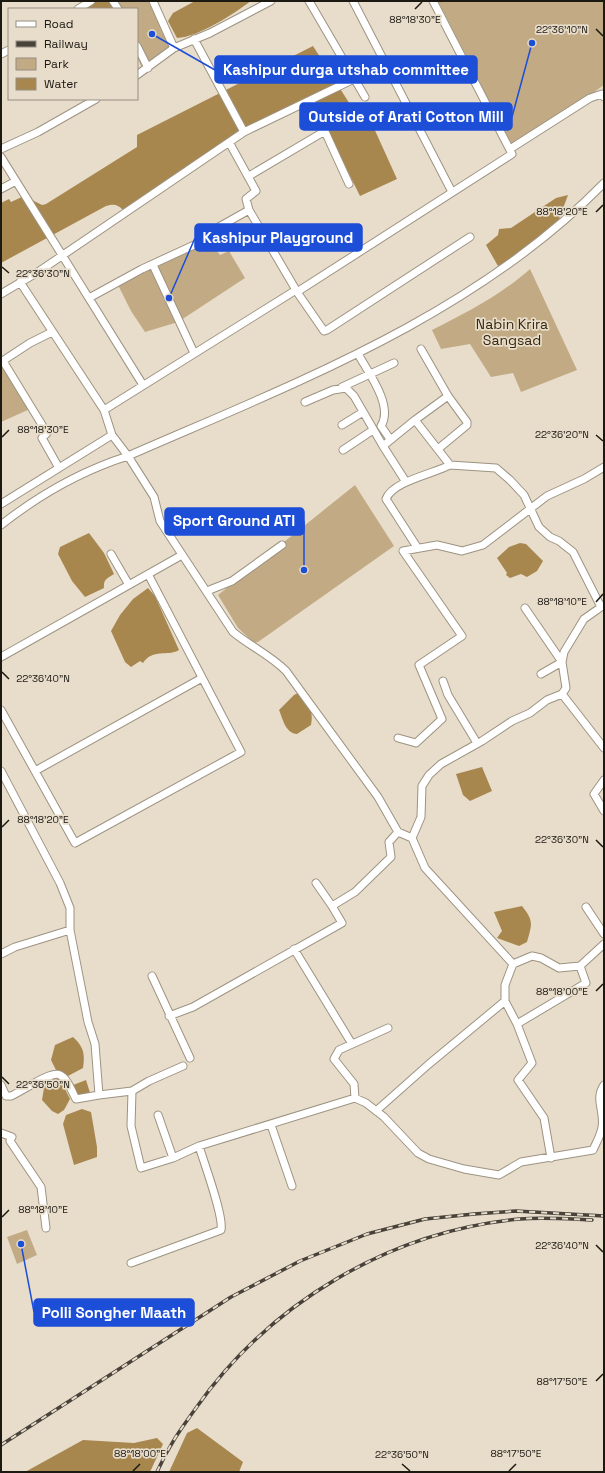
<svg xmlns="http://www.w3.org/2000/svg" width="605" height="1473" viewBox="0 0 605 1473" font-family="'Space Grotesk',sans-serif">
<rect width="100%" height="100%" fill="#e8ddcb"/>
<path fill="#c2ab84" d="M117,1H151L170,45C167,54 150,64 141,66L137,56V9H117Z
M438,1H604V85L514,149Z
M210,241L220,255L229,251L245,278L178,322L145,332L131,311L118,285Z
M530,269L577,370L521,392L513,373L491,377L470,344L441,349L432,330C466,313 501,295 530,269Z
M1,362L30,409L1,422Z
M355,485L394,546L258,642L254,643L238,628L218,595Z
M27,1230L37,1255L17,1264L7,1237Z"/>
<path fill="#a7874e" d="M87,1H110L114,9H76Z
M195,1H251C233,14 199,37 177,38L168,21L173,13Z
M313,46L353,109H358L364,116L368,115L397,179L360,196L311,97L228,141L123,210C117,204 114,204 106,206L1,263V203L9,199L11,202L24,196L42,205L46,204L137,147V135Z
M568,195L558,222L507,261L498,266L486,245L498,235L499,229L511,228L556,198Z
M89,533L104,553L114,574C108,578 103,579 104,588L85,597L72,581L58,554L60,547Z
M520,543L526,544L543,561L537,571L527,577L521,574L510,578L506,575L507,573L497,558L509,547Z
M148,588L155,596L179,650C167,657 153,648 143,663L140,661L131,667L125,662L111,631L120,615L133,599Z
M298,693C308,705 314,709 311,725L297,734C285,733 283,719 279,710L294,695Z
M482,767L492,791L470,801L463,795L456,774Z
M522,906C534,921 532,924 527,942L519,946L497,938L502,931L494,912Z
M73,1037C84,1047 85,1054 83,1068L68,1076L56,1070L51,1060L55,1045Z
M52,1078L60,1079L70,1099L64,1110L58,1114L52,1111L42,1100L44,1088Z
M86,1080L91,1096L76,1101L68,1087Z
M82,1109L91,1112L97,1147V1157L74,1165L63,1124L66,1115Z
M197,1428L243,1462L239,1472H169L187,1433Z
M157,1438L163,1444L150,1472H25L83,1440L134,1443Z"/>
<g fill="none" stroke-linecap="round" stroke-linejoin="round">
<defs>
<path id="minor" d="M113,1L118,9
M153,1L174,48
M309,1L365,97
M353,1L452,192
M78,9L91,1
M194,39L244,132
M137,46L148,68
M1,54L9,50
M137,75L174,48L210,33L271,1
M311,101L349,184
M229,142L256,191L246,199L249,210
M1,149L38,132L96,99
M510,149L590,98L602,94L604,97
M1,157L143,385
M249,176L325,131
M1,189L16,181
M153,265L194,353
M20,282L104,410
M297,292L324,331L327,330L470,237
M1,294L38,272L244,132L354,79
M89,298L142,269L205,240L217,228L249,210L296,290
M421,349L448,396
M358,354C368,372 394,406 381,426L390,439
M3,361L47,433L42,438L59,468
M1,362L30,343L52,332
M342,387L394,363
M305,402L333,390L346,388L354,396L383,446L415,420L448,396L467,422V425L438,449
M415,420L450,465L496,468L510,480L524,495L539,527L550,537L559,541L573,552L601,607
M342,425L363,412
M112,435L128,456C295,383 474,316 604,183
M383,446L406,482
M343,450L373,430
M1,504L112,435L104,410L296,290L297,292L512,154L433,1
M1,525C39,495 81,471 128,456L154,497L160,521L233,632C250,646 270,655 286,671L378,797L398,832
M417,547L386,499C393,481 433,474 450,465
M111,554L129,585
M207,591L232,581L282,545
M525,608L562,662L541,674
M1,657L182,555
M443,681L448,695L477,743
M562,694L604,748
M1,710L75,843L241,752L148,574
M398,738L416,743L442,719L419,665L462,636L403,551L437,545L462,551L483,545L547,496L584,479L604,467
M1,771L60,883L70,908V930L88,1022L95,1044L99,1095L132,1091L131,1126L141,1168L173,1158L199,1146L355,1098L366,1103L384,1117L418,1153L429,1159L464,1169L499,1175L521,1162L593,1150C596,1143 601,1135 602,1127C605,1110 594,1100 604,1085
M35,771L202,678
M604,780L594,794L604,811
M316,883L332,906
M586,907L604,934
M294,949L352,1044
M1,954L15,947L70,930
M513,964L425,868L412,838L421,817L422,786L429,775L441,764L482,741L512,721L530,713L547,700L562,694L566,688L562,662L564,652L584,619L604,605
M152,976L190,1058
M169,1016L193,1007L342,923L332,906L355,892L391,857L389,842L398,832L412,838
M517,1024L586,983L580,966
M1,1085L6,1096H11C21,1092 51,1070 60,1075C68,1079 72,1092 76,1099L99,1095
M132,1091L149,1081L183,1066
M355,1098L354,1084L334,1059L339,1050L388,1028
M376,1111L429,1064L505,1001
M158,1115L173,1158
M271,1125L292,1186
M1,1133L12,1137L10,1141L41,1187L46,1228
M551,1158L544,1118L518,1080L532,1063L517,1024L505,1001V985L513,964L532,956L541,958L559,968L580,966L604,944
M131,1263L221,1230C224,1216 204,1163 199,1146"/>
</defs>
<use href="#minor" stroke="#9d9382" stroke-width="9"/>
<use href="#minor" stroke="#fff" stroke-width="7"/>
<defs>
<path id="rail" d="M1,1445L231,1297L300,1261L367,1234L425,1219L474,1214L516,1211L604,1216
M157,1472C168,1447 180,1430 196,1408C270,1303 390,1231 520,1219C544,1217 568,1219 592,1220"/>
</defs>
<use href="#rail" stroke="#48423a" stroke-width="3.5"/>
<use href="#rail" stroke="#e8ddcb" stroke-width="2" stroke-dasharray="6" stroke-linecap="butt"/>
</g>
<path fill="none" stroke="#1c1812" stroke-width="1.5" d="M415,9L422,2M596,29L603,36M596,212L603,205M2,267L9,273M596,435L603,441M2,437L9,430M596,602L603,594M2,672L9,679M2,827L9,820M596,840L603,847M596,991L603,984M2,1077L9,1084M2,1217L9,1210M596,1245L603,1252M596,1381L603,1374M402,1464L410,1471M133,1471L140,1464M509,1471L516,1464"/>
<g text-anchor="middle" stroke-width="3.5" stroke-linejoin="round" paint-order="stroke">
<g font-size="14" fill="#36280d" stroke="#e8ddcb">
<text x="512" y="329">Nabin Krira<tspan x="512" dy="16">Sangsad</tspan></text>
</g>
</g>
<g font-size="10" text-anchor="middle" fill="#1c1812" stroke="#e8ddcb" stroke-width="3.5" stroke-linejoin="round" paint-order="stroke">
<text x="415" y="23">88°18'30"E</text>
<text x="562" y="33">22°36'10"N</text>
<text x="562" y="215">88°18'20"E</text>
<text x="43" y="277">22°36'30"N</text>
<text x="43" y="433">88°18'30"E</text>
<text x="562" y="438">22°36'20"N</text>
<text x="562" y="605">88°18'10"E</text>
<text x="43" y="682">22°36'40"N</text>
<text x="43" y="823">88°18'20"E</text>
<text x="562" y="843">22°36'30"N</text>
<text x="562" y="995">88°18'00"E</text>
<text x="43" y="1088">22°36'50"N</text>
<text x="43" y="1213">88°18'10"E</text>
<text x="562" y="1249">22°36'40"N</text>
<text x="562" y="1385">88°17'50"E</text>
<text x="140" y="1457">88°18'00"E</text>
<text x="516" y="1457">88°17'50"E</text>
<text x="402" y="1458">22°36'50"N</text>
</g>
<path fill="none" stroke="#1d4ed8" stroke-width="1.5" d="M152 34L215 70M532 43L512 117M169 298L195 238M304 570L304 521M21 1244L34 1312"/>
<g fill="#1d4ed8" stroke="#e8ddcb" stroke-width="1.5">
<circle cx="152" cy="34" r="4"/>
<circle cx="532" cy="43" r="4"/>
<circle cx="169" cy="298" r="4"/>
<circle cx="304" cy="570" r="4"/>
<circle cx="21" cy="1244" r="4"/>
</g>
<g fill="#1d4ed8" stroke="#1d4ed8" stroke-width="1.5">
<rect x="215" y="56" width="262" height="27" rx="4"/>
<rect x="300" y="103" width="212" height="27" rx="4"/>
<rect x="195" y="224" width="167" height="27" rx="4"/>
<rect x="165" y="508" width="139" height="27" rx="4"/>
<rect x="34" y="1299" width="160" height="27" rx="4"/>
</g>
<g font-size="15" text-anchor="middle" font-weight="bold" fill="#fff">
<text x="346" y="75">Kashipur durga utshab committee</text>
<text x="406" y="122">Outside of Arati Cotton Mill</text>
<text x="278" y="243">Kashipur Playground</text>
<text x="234" y="526">Sport Ground ATI</text>
<text x="114" y="1318">Polli Songher Maath</text>
</g>
<rect width="605" height="1473" fill="none" stroke="#1c1812" stroke-width="4"/>
<rect x="8" y="8" width="130" height="92" fill="#e8ddcb" stroke="#968e81"/>
<rect x="16" y="21" width="20" height="6" fill="#ffffff" stroke="#968e81"/>
<text x="44" y="28" font-size="12" fill="#1c1812">Road</text>
<rect x="16" y="41" width="20" height="6" fill="#48423a" stroke="#968e81"/>
<text x="44" y="48" font-size="12" fill="#1c1812">Railway</text>
<rect x="16" y="58" width="20" height="12" fill="#c2ab84" stroke="#968e81"/>
<text x="44" y="68" font-size="12" fill="#1c1812">Park</text>
<rect x="16" y="78" width="20" height="12" fill="#a7874e" stroke="#968e81"/>
<text x="44" y="88" font-size="12" fill="#1c1812">Water</text>
</svg>
